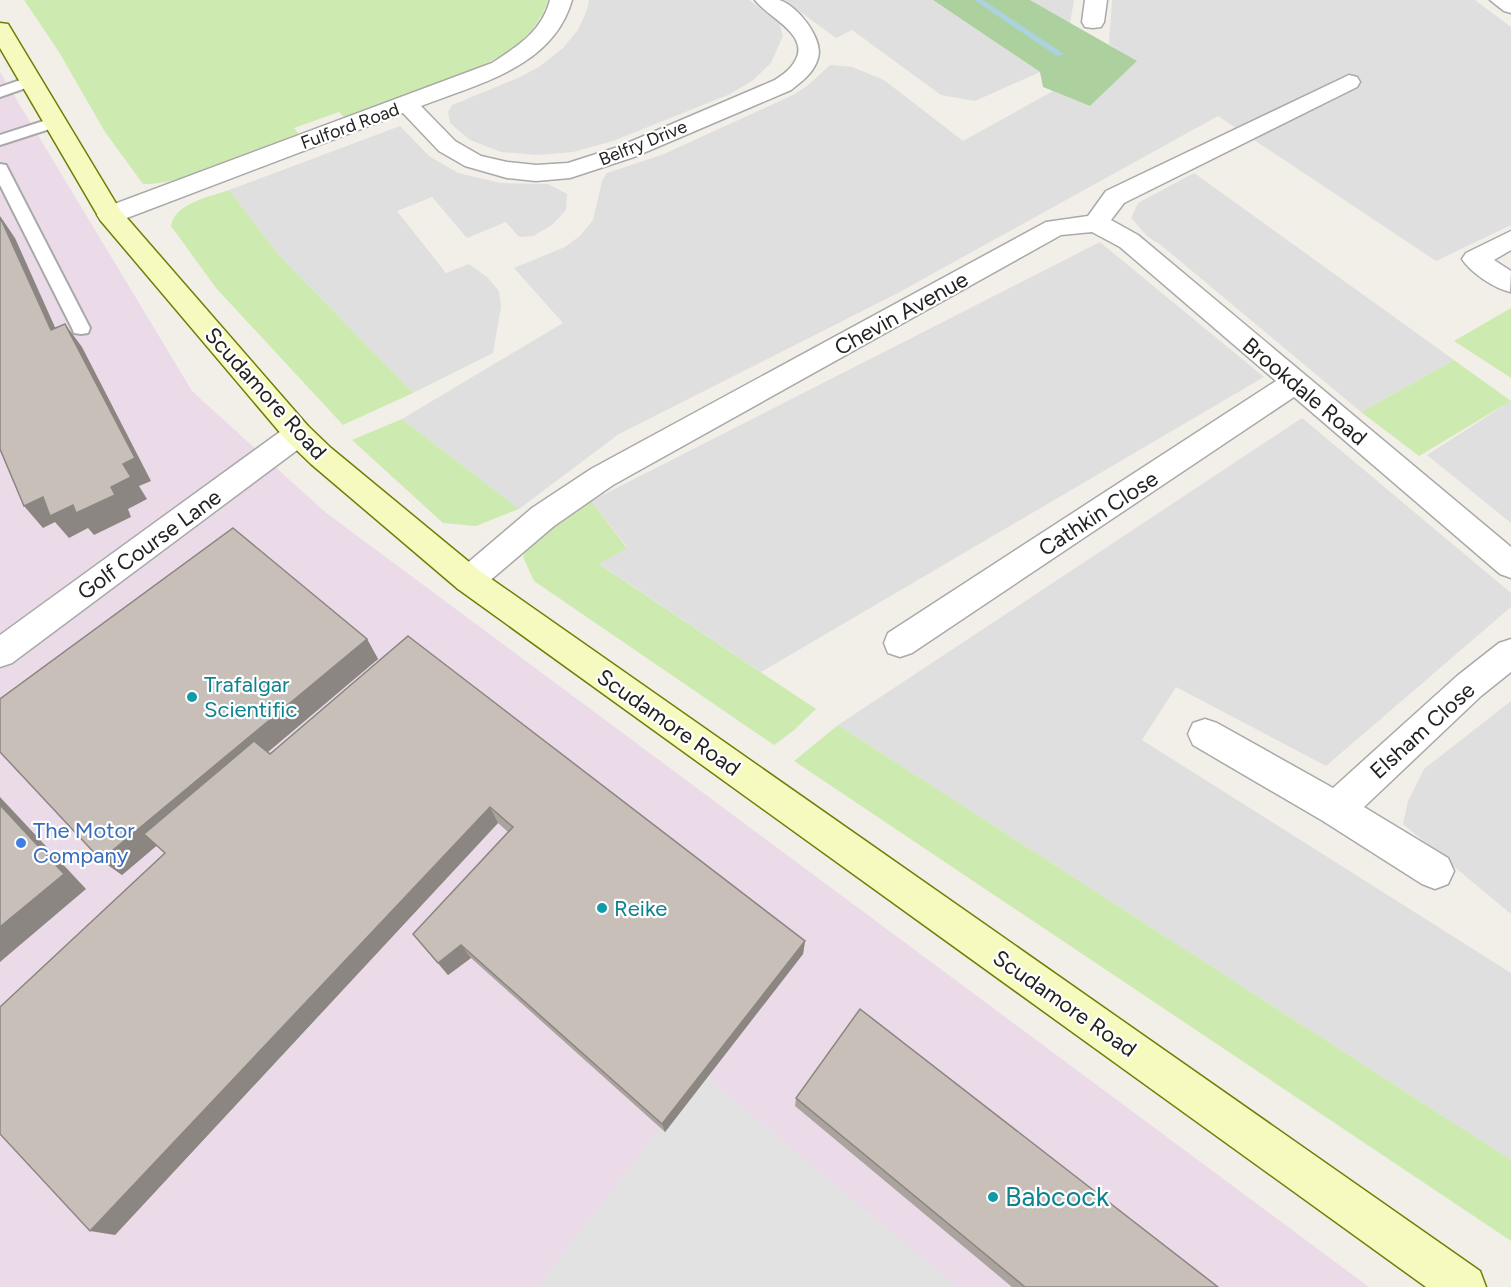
<svg xmlns="http://www.w3.org/2000/svg" width="1511" height="1287" viewBox="0 0 1511 1287" font-family="Figtree,sans-serif">
<rect width="100%" height="100%" fill="#f2efe9"/>
<path fill="#e0dfdf" d="M589,0H749L779,22L783,36L771,63L752,81L728,95L613,141L573,152L538,155L501,152L470,140L450,123L448,112L452,105L518,78L539,67L563,48L578,30L587,10Z
M784,0H933L1040,72L975,101L941,95L852,30L836,38Z
M1030,0H1074L1070,24L1053,15Z
M1112,0H1475L1511,27V225L1436,261L1218,116L896,294L619,434L519,509L402,419L563,323L514,268L565,247L580,236L593,220L602,181L607,173L664,154L793,95L807,86L830,65L852,67L884,80L963,141L1053,91L1090,106L1136,62L1109,44Z
M400,126L429,156L458,173L501,183L548,184L567,194L566,210L552,225L533,236L519,237L506,222L467,238L432,197L397,211L446,273L469,264L487,277L499,291L501,307L493,353L413,393L279,255L229,190Z
M1194,173L1454,360L1361,412L1161,245L1148,237L1131,218L1138,203Z
M1100,242L1264,377L761,672L598,563L627,547L591,501Z
M1511,401V523L1427,455Z
M1302,418L1511,593V607L1326,766L1176,687L1142,740L1511,973V1160L838,725Z
M1511,701V914L1403,824L1408,801L1424,769Z"/>
<path fill="#ebdbe8" d="M0,72L192,391L325,512L1369,1287H0Z"/>
<path fill="#cdebb0" d="M24,0H548C532,53 470,71 423,88C397,98 371,108 345,118L339,112L294,128L299,134C260,149 181,186 143,184L105,132L59,52Z
M229,190L279,255L413,393L343,425L216,288L171,226C175,202 211,197 229,190Z
M1511,308V378L1454,341Z
M1454,360L1511,401L1419,456L1361,412Z
M402,419L519,509L476,526L443,523L352,440Z
M591,501L627,548L599,564L816,709L793,731L774,745L534,581L523,557L533,537Z
M838,725L1511,1160V1241L794,761Z"/>
<path fill="#add19e" d="M933,0H1030L1137,61L1090,106L1043,87L1040,72Z"/>
<path fill="#e2e2e2" d="M702,1073L956,1287H538Z"/>
<g fill="none" stroke-linecap="round" stroke-linejoin="round">
<path fill="#aad3df" fill-rule="evenodd" d="M974,0H983L1064,54L1057,56Z"/>
<defs>
<path id="lane" d="M32,76L37,78L40,81L37,84L0,97V87Z
M56,117L62,119L64,122L62,125L0,145V135Z
M0,164L6,165L8,169L90,328L88,333L81,334L74,333L72,328L0,185Z"/>
<path id="street" d="M550,0H572C553,67 478,84 421,106L455,141L481,156L507,162L536,165L568,163L618,147L775,80C780,76 786,73 790,68C818,37 769,19 755,0C762,0 772,0 779,0C797,5 824,39 818,58C814,73 802,81 791,90L634,157L570,178L536,181L507,178L465,166L439,151L403,113L119,221L110,223L101,221L97,215L101,209L492,63C518,46 542,31 550,0Z
M1085,0H1107L1104,22L1101,27L1093,28L1085,27L1082,22Z
M1490,0H1511V13L1504,11Z
M1349,75L1357,77L1360,82L1357,87L1124,203L1111,220L1138,235L1511,547V578L1500,574L1294,397L912,653L900,657L888,653L884,643L888,633L1276,381L1120,247L1092,232L1061,235L613,485L554,526L480,589L469,593L458,589L453,580L458,571L532,508L591,469L1046,222L1088,216L1106,191Z
M1511,231V250L1494,260L1511,271L1510,292C1494,288 1471,273 1462,259L1466,253Z
M298,423L308,426L313,434L308,442L12,663L0,667V635L288,426Z
M1511,639V672L1481,696L1364,807L1448,858L1454,871L1448,884L1435,889L1422,884L1323,821L1193,745L1188,734L1193,723L1205,719L1217,723L1333,788L1457,676L1499,643Z"/>
<path id="secondary" d="M0,23L8,24L11,29L120,210L308,426L331,448L480,571L1480,1271L1486,1287H1426L458,589L311,464L288,442L101,221L0,48Z"/>
</defs>
<use href="#lane" stroke="#a9a9a9" stroke-width="4"/>
<use href="#street" stroke="#a9a9a9" stroke-width="3"/>
<use href="#secondary" stroke="#707d05" stroke-width="3"/>
<use href="#lane" fill="#fff" fill-rule="evenodd"/>
<use href="#street" fill="#fff" fill-rule="evenodd"/>
<use href="#secondary" fill="#f7fabf" fill-rule="evenodd"/>
</g>
<path fill="#aba49e" d="M408,636L805,941L803,954L665,1132L471,958L448,975L413,934L508,832L498,823L115,1235L165,853L157,845L122,875L101,860L367,639L378,659L268,752L270,754Z
M796,1098L1218,1287H1012L795,1106Z"/>
<path fill="#8b8681" d="M0,216L15,238L67,354L51,330Z
M65,324L82,347L151,481L139,486L147,499L128,509L131,517L94,535L88,528L69,538L55,522L43,528L24,506L43,497L111,487L123,464Z
M367,639L378,659L122,875L101,860Z
M0,797L86,889L0,962Z
M490,807L498,823L115,1235L90,1231Z
M805,941L803,954L665,1132L662,1124Z
M461,945L471,958L448,975L438,963Z"/>
<path fill="#c7bfb8" stroke="#8b8681" stroke-width="1.5" d="M0,217L51,330L65,324L135,458L123,464L131,477L111,487L115,495L76,513L73,505L50,516L43,497L24,506L0,449Z
M233,528L367,639L101,860L0,752V699Z
M408,636L805,941L662,1124L461,945L438,963L413,934L513,827L490,807L90,1231L0,1134V1007L165,853L144,834L254,741L270,754Z
M0,805L64,874L0,927Z
M860,1009L1218,1287H1025L796,1098Z"/>
<g fill="#0f9aa8" stroke="#fff" stroke-width="2">
<circle cx="192" cy="697" r="6"/>
<circle cx="602" cy="908" r="6"/>
<circle cx="993" cy="1197" r="6"/>
</g>
<circle fill="#3f7fe0" stroke="#fff" stroke-width="2" cx="21" cy="843" r="6"/>
<g text-anchor="middle" stroke-width="4.5" stroke-linejoin="round" paint-order="stroke">
<g font-size="18" fill="#222" stroke="#fff">
<text transform="translate(350 126) rotate(-20)" y="6">Fulford Road</text>
<text transform="translate(643 143) rotate(-22)" y="6">Belfry Drive</text>
</g>
<g font-size="22" fill="#222" stroke="#fff">
<text transform="translate(901 313) rotate(-29)" y="8">Chevin Avenue</text>
<text transform="translate(1305 391) rotate(40)" y="8">Brookdale Road</text>
<text transform="translate(266 393) rotate(48)" y="8">Scudamore Road</text>
<text transform="translate(1098 513) rotate(-33)" y="8">Cathkin Close</text>
<text transform="translate(149 544) rotate(-36)" y="8">Golf Course Lane</text>
<text transform="translate(669 722) rotate(35)" y="8">Scudamore Road</text>
<text transform="translate(1422 730) rotate(-42)" y="8">Elsham Close</text>
<text transform="translate(1065 1003) rotate(35)" y="8">Scudamore Road</text>
</g>
<g font-size="22" fill="#0d838f" stroke="#fff" text-anchor="start">
<text x="204" y="692">Trafalgar<tspan x="204" dy="25">Scientific</tspan></text>
<text x="614" y="916">Reike</text>
</g>
<g font-size="22" fill="#366cbe" stroke="#fff" text-anchor="start">
<text x="33" y="838">The Motor<tspan x="33" dy="25">Company</tspan></text>
</g>
<g font-size="27" fill="#0d838f" stroke="#fff" text-anchor="start">
<text x="1005" y="1206">Babcock</text>
</g>
</g>
</svg>
